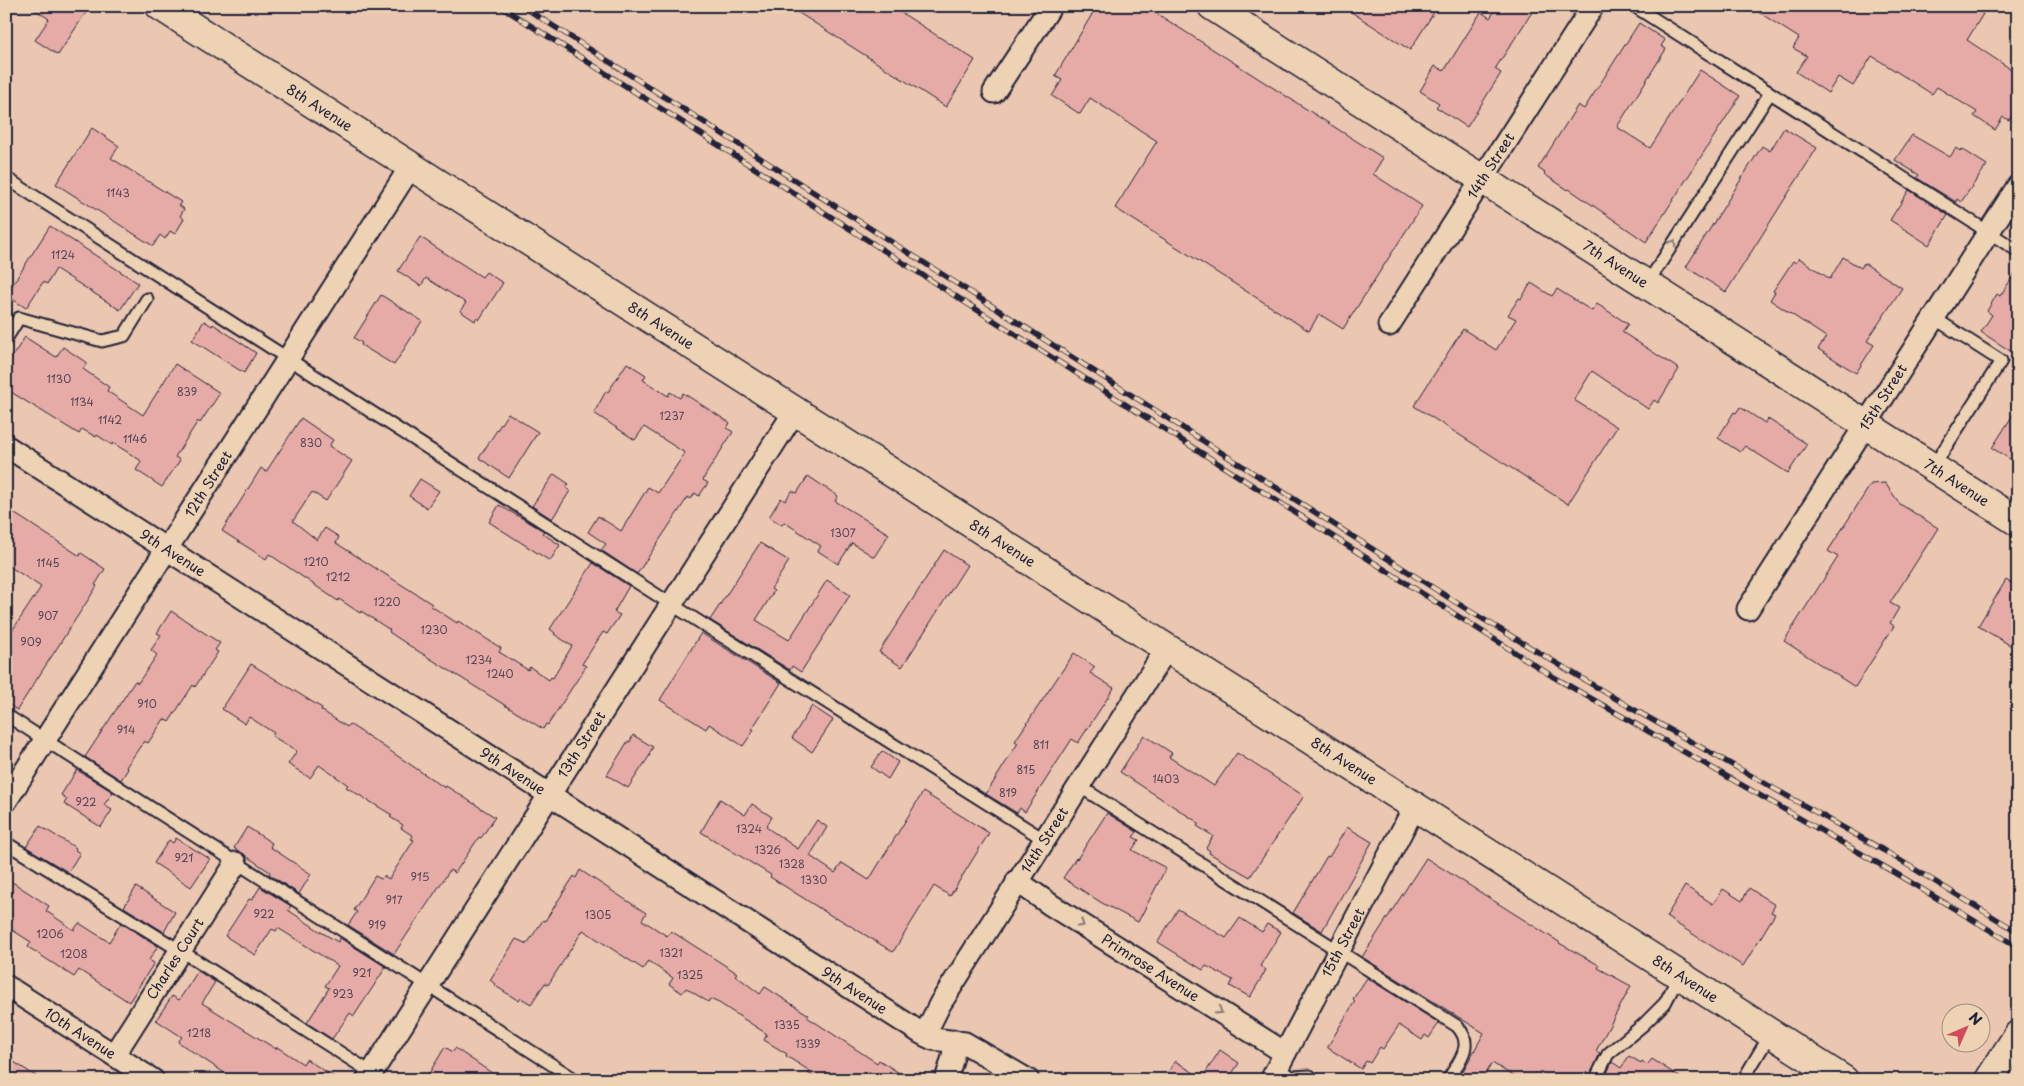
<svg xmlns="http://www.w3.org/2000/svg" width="2024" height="1086" viewBox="0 0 2024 1086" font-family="'Playpen Sans',sans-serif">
<rect width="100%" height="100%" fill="#ebc6b0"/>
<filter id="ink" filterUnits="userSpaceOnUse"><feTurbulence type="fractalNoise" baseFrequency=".02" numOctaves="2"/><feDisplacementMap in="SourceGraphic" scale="10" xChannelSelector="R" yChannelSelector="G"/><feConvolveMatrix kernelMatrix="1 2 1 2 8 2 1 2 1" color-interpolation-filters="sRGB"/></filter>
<g filter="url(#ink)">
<path fill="#e6aba7" stroke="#22223b" d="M30,6H90L58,55L35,40L49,19Z
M788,6H891L975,60L946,107Z
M1097,6H1145L1383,158L1373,174L1422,206L1343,329L1319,314L1309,331L1115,208L1157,141L1090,98L1080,114L1052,96L1062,80L1055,76Z
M1342,6H1438L1410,50Z
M1498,6H1536L1495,69L1501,73L1467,127L1436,107L1439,103L1420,91L1435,66L1444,71L1481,12L1490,18Z
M1749,6H1972L1983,14L1967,40L2018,74V106L2009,120L2003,117L1995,130L1974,116L1977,112L1937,87L1932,94L1872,56L1853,86L1838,77L1828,93L1796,72L1807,56L1793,48L1799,38Z
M1639,23L1665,40L1661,46L1666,49L1617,127L1650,148L1700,70L1740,96L1646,242L1569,189L1568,190L1544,174L1545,173L1538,168L1578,105L1584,109Z
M92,128L119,146L111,158L181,202L179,205L184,209L180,216L184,219L175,234L170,231L165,239L160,235L153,246L56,184Z
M1784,128L1817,148L1726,292L1686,267L1762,146L1770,151Z
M1912,135L1950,157L1956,148L1960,151L1962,149L1987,165L1961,202L1957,199L1956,202L1917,178L1919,175L1895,160Z
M1909,190L1948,215L1929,245L1890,220Z
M50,226L138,283L120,310L56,269L47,284L43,282L26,308L6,295Z
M420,237L482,277L486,272L503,283L479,320L476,318L475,321L460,311L466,303L426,278L421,286L398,271Z
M1843,257L1861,268L1864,263L1902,288L1867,341L1874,345L1856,373L1818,349L1826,337L1770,300L1775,292L1773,291L1793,261L1796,263L1799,258L1830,279Z
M2018,269V356L1981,332L1992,315L1987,311L1997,294L2000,296Z
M1531,283L1552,296L1557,289L1592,311L1597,304L1628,324L1622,332L1679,369L1658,403L1654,400L1648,409L1592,371L1574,400L1617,427L1568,504L1414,406L1463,329L1496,350L1516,319L1508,315L1519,298L1521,299Z
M381,295L422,321L394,365L361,345L362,343L354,338Z
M204,321L212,326L213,324L256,353L244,373L192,340Z
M25,337L56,357L63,347L87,363L83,369L109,387L107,391L143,415L175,364L220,393L200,423L198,421L175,457L180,460L162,487L136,470L141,462L140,460L113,443L112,445L97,435L96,437L82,429L79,434L6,389V366Z
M627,363L646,375L643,380L668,396L670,392L680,398L683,393L730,423L727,428L733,432L706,474L703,480L708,483L699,496L695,493L691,499L688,497L637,574L601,550L606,544L588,532L598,516L621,531L648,487L658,493L685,453L644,427L635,440L594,413L606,391L608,392Z
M1740,407L1765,423L1768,419L1807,444L1788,473L1745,446L1740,452L1718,438L1734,412L1736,413Z
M2018,407V464L1992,448Z
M508,413L538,432L509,478L479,458Z
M301,418L333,440L329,446L352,461L326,501L312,492L293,521L317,540L325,528L339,537L336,543L432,604L431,606L457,623L458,621L501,648L499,652L528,670L530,667L549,680L551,677L553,678L572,646L554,634L555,633L550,629L593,563L629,586L614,612L620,615L607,634L603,632L582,664L586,666L548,725L546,724L543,729L410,646L389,632L390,630L361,611L360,613L339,599L338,601L269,554L266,559L222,531L261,468L266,472Z
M554,474L569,484L566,488L570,491L552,519L532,506Z
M808,476L838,496L835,501L889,534L874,557L852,543L838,564L818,551L821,546L784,522L782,525L769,517L781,498L785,501L792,491L797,493Z
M420,479L439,491L427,508L409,496Z
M1885,483L1900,504L1938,528L1890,603L1899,608L1890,623L1894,626L1855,687L1784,641L1838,557L1828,551L1871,484Z
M499,505L544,531L542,533L560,545L550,561L489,522Z
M6,508L80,556L81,553L105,569L95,585L97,586L17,710L6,703V640L41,587L6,564Z
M760,543L789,561L771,589L774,591L756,620L789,640L827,580L850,595L801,672L792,666L790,670L710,620Z
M944,550L967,565L902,667L879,652Z
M2006,580L2018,588V650L1978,626Z
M171,611L220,643L215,650L218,652L195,687L193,685L169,722L164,719L148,743L144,741L126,767L128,769L121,780L85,757L135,681L138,683L157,655L151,650L161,635L157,633Z
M701,633L781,683L752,729L754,730L743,746L709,724L706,729L660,700Z
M1074,653L1095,667L1090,673L1114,688L1078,743L1072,739L1025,812L1020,808L1017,813L986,794L1018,743L1015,741Z
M251,664L322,708L321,710L347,727L349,724L374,740L445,788L446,786L495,817L481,838L479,837L455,873L450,870L394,954L348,925L357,912L354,910L375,876L381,879L384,876L389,879L414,840L411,839L413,836L401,828L403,825L390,817L392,815L346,787L348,785L319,765L310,778L288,764L297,751L272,736L274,733L249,717L245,724L222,709Z
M812,706L833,720L812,752L792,738Z
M633,735L653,747L649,754L650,755L628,788L607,775L628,741L630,742Z
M1144,735L1172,753L1169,757L1214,786L1237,753L1304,796L1250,877L1209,853L1210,851L1206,848L1213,836L1197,826L1199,823L1120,772Z
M882,751L898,762L888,779L871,767Z
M77,770L113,792L104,805L112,810L101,827L64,804L67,799L61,795Z
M923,792L989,833L950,896L934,886L893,952L836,917L835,918L770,877L771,875L701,832L720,799L745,815L752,804L772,817L766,827L798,849L817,820L827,827L810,856L835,873L842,863L869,880Z
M1107,813L1137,832L1133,837L1139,840L1132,850L1166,868L1138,922L1102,903L1063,878L1076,858L1077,859Z
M40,826L76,848L75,850L80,853L68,872L26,847Z
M247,827L272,843L270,847L311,874L299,894L269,874L270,872L234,848Z
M1347,827L1372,842L1322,931L1293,913L1327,856L1329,857Z
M176,838L210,859L191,887L154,863L169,840L173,843Z
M1426,858L1559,942V943L1599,965L1598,968L1631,986L1596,1051L1600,1053L1588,1080H1520L1492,1063L1482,1080H1458L1484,1033L1362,957Z
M580,870L646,913L642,920L667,936L671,931L737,973L735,975L760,994L765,987L809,1015L807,1017L877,1063L879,1060L910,1080H818L808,1073L810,1071L786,1056L787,1054L764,1040L767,1034L719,1003L710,999L708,1002L686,988L682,993L669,984L673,978L648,961L643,969L583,930L548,985L545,983L531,1004L521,998L519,1001L494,985L495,984L490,980L516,939L527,944L543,920L545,921L574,876L576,878Z
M6,878L49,906L46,911L74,930L79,923L109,942L121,923L158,946L149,960L154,963L129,1002L79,970L74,977L28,947L31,942L6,926Z
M1685,886L1713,904L1723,889L1742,901L1749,888L1775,905L1771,912L1775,914L1743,966L1666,917Z
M136,887L175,912L164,932L124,907Z
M260,887L291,906L288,910L321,932L338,942L340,938L386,967L354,1016L350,1013L332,1039L307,1023L329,988L325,986L338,966L278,928L276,931L272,929L255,955L225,936L249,899L252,900Z
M1178,909L1226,938L1240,918L1262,932L1267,924L1281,932L1260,966L1266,970L1250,997L1230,986L1233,980L1206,966L1203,970L1158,942Z
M198,971L215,982L202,1003L276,1049L277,1047L303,1064L306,1059L339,1080H235L178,1042L182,1037L156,1020L172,996L179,1000Z
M1367,978L1439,1023L1429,1038L1425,1035L1422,1040L1399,1025L1383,1049L1380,1047L1370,1063L1366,1061L1361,1069L1328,1048V1046L1355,1001L1353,999Z
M445,1047L453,1052L455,1048L502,1080H425Z
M1220,1050L1239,1063L1228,1080H1176L1167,1074L1175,1061L1202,1078Z
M1629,1056L1641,1063L1642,1061L1647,1065L1652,1059L1684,1080H1604L1612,1062L1621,1068Z
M6,1057L42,1080H6Z"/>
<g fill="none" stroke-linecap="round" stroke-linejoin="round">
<defs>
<path id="lane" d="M1634,6L2018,251
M6,178L671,604L1045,840
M1647,284L1770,93
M6,339L19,318L102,341L124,336L147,299
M1933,467L2001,361L1934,318
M6,715L576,1080
M1079,786L1457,1026C1475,1045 1459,1061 1448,1080
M6,843L192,958L372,1073
M1277,1069L1292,1077L1310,1076L1315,1080
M1595,1080L1608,1054L1643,1025L1665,1003L1680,974
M1743,1080L1771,1033"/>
<g id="street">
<path d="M994,92L1051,6"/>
<path id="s1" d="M1389,325L1593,6"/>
<path id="s2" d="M6,446L921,1033L933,1039L965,1043L1028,1080"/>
<path id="s3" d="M1748,609L2018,186"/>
<path id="s4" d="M6,801L411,166"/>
<path id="s5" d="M1017,881L1051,905L1285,1053"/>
<path id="s6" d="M6,986L153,1080"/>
<path id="s7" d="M927,1036L930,1024L940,1004L1167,648"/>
<path id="s8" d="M114,1055L236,863"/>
<path id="s9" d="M367,1080L795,411"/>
<path d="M946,1080L953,1057L955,1041"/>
<path id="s10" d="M1271,1080L1415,806"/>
</g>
<g id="secondary">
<path id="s11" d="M160,6L1844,1080"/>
<path id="s12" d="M1212,6L2018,522"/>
</g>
<path id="primary" d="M1989,1080L2018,1035"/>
</defs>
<use href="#lane" stroke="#22223b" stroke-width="15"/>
<use href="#street" stroke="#22223b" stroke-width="25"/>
<use href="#secondary" stroke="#22223b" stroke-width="31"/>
<use href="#primary" stroke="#22223b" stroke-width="31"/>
<use href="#lane" stroke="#edd2b4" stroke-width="11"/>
<use href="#street" stroke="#edd2b4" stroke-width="21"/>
<use href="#secondary" stroke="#edd2b4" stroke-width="28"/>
<use href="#primary" stroke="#edd2b4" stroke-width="28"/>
<defs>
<path id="rail" d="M500,6L1552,676L1895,873L2018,947
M522,6L1468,610L1633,709L1883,850L2018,932"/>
</defs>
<use href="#rail" stroke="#22223b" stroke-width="5.5"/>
<use href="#rail" stroke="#edd2b4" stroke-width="4" stroke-dasharray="11" stroke-linecap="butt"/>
</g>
<defs><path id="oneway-chevron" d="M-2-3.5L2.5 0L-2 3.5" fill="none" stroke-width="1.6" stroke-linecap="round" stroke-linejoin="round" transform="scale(1.25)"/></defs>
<g stroke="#887a78">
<use href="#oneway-chevron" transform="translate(1673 243) rotate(-57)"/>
<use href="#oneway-chevron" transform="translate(1081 924) rotate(32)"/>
<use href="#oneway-chevron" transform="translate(1219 1011) rotate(32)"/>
</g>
</g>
<g text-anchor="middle" stroke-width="4.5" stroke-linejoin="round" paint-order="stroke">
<g font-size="11" fill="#534456">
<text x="118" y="197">1143</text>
<text x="63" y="259">1124</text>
<text x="59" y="383">1130</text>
<text x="187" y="396">839</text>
<text x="82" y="406">1134</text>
<text x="672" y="420">1237</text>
<text x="110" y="424">1142</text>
<text x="135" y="443">1146</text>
<text x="311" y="447">830</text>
<text x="843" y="537">1307</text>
<text x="316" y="566">1210</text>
<text x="48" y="567">1145</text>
<text x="338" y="581">1212</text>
<text x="387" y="606">1220</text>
<text x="48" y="620">907</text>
<text x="434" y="634">1230</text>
<text x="31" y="646">909</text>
<text x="479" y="664">1234</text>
<text x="500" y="678">1240</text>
<text x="147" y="708">910</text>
<text x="126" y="734">914</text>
<text x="1041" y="749">811</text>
<text x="1026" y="774">815</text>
<text x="1166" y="783">1403</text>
<text x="1008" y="797">819</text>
<text x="86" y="806">922</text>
<text x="749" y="833">1324</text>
<text x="768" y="854">1326</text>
<text x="184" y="862">921</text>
<text x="792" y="868">1328</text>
<text x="420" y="881">915</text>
<text x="814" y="884">1330</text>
<text x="394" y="904">917</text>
<text x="264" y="918">922</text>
<text x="598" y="919">1305</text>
<text x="377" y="929">919</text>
<text x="50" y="938">1206</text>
<text x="671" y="957">1321</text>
<text x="74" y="958">1208</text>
<text x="362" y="977">921</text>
<text x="690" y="979">1325</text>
<text x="343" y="998">923</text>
<text x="787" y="1029">1335</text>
<text x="199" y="1037">1218</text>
<text x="808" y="1048">1339</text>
</g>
<g font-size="14" fill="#22223b" stroke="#edd2b4">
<text dy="5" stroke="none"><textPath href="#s11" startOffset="189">8th Avenue</textPath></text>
<text dy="5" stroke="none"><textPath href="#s1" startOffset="189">14th Street</textPath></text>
<text dy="5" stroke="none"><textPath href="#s12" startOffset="479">7th Avenue</textPath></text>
<text dy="5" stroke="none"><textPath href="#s11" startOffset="594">8th Avenue</textPath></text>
<text dy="5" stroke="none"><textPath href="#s3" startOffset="251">15th Street</textPath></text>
<text dy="5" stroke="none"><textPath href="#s12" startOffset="884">7th Avenue</textPath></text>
<text dy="5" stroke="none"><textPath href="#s4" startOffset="376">12th Street</textPath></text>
<text dy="5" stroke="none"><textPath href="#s11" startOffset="999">8th Avenue</textPath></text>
<text dy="5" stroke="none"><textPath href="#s2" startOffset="198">9th Avenue</textPath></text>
<text dy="5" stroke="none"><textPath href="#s9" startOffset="398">13th Street</textPath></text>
<text dy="5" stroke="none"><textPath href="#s11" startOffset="1404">8th Avenue</textPath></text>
<text dy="5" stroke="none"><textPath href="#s2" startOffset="602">9th Avenue</textPath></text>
<text dy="5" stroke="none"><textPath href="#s7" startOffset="229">14th Street</textPath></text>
<text dy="5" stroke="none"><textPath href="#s10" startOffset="155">15th Street</textPath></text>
<text dy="5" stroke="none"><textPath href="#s8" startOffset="114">Charles Court</textPath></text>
<text dy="5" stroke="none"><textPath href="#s5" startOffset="159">Primrose Avenue</textPath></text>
<text dy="5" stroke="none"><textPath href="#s11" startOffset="1809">8th Avenue</textPath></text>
<text dy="5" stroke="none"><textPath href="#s2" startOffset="1008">9th Avenue</textPath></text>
<text dy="5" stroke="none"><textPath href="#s6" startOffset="88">10th Avenue</textPath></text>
</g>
</g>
<rect width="2024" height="1086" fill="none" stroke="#edd2b4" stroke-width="25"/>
<rect x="12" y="12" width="1999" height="1061" fill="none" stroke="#22223b" stroke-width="2" filter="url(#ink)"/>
<g transform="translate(1966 1028) rotate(45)"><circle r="24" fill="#edd2b4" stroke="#9c8c84"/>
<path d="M0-4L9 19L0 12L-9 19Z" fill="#d1495b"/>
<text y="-8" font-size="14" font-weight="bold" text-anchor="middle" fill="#22223b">N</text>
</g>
</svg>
